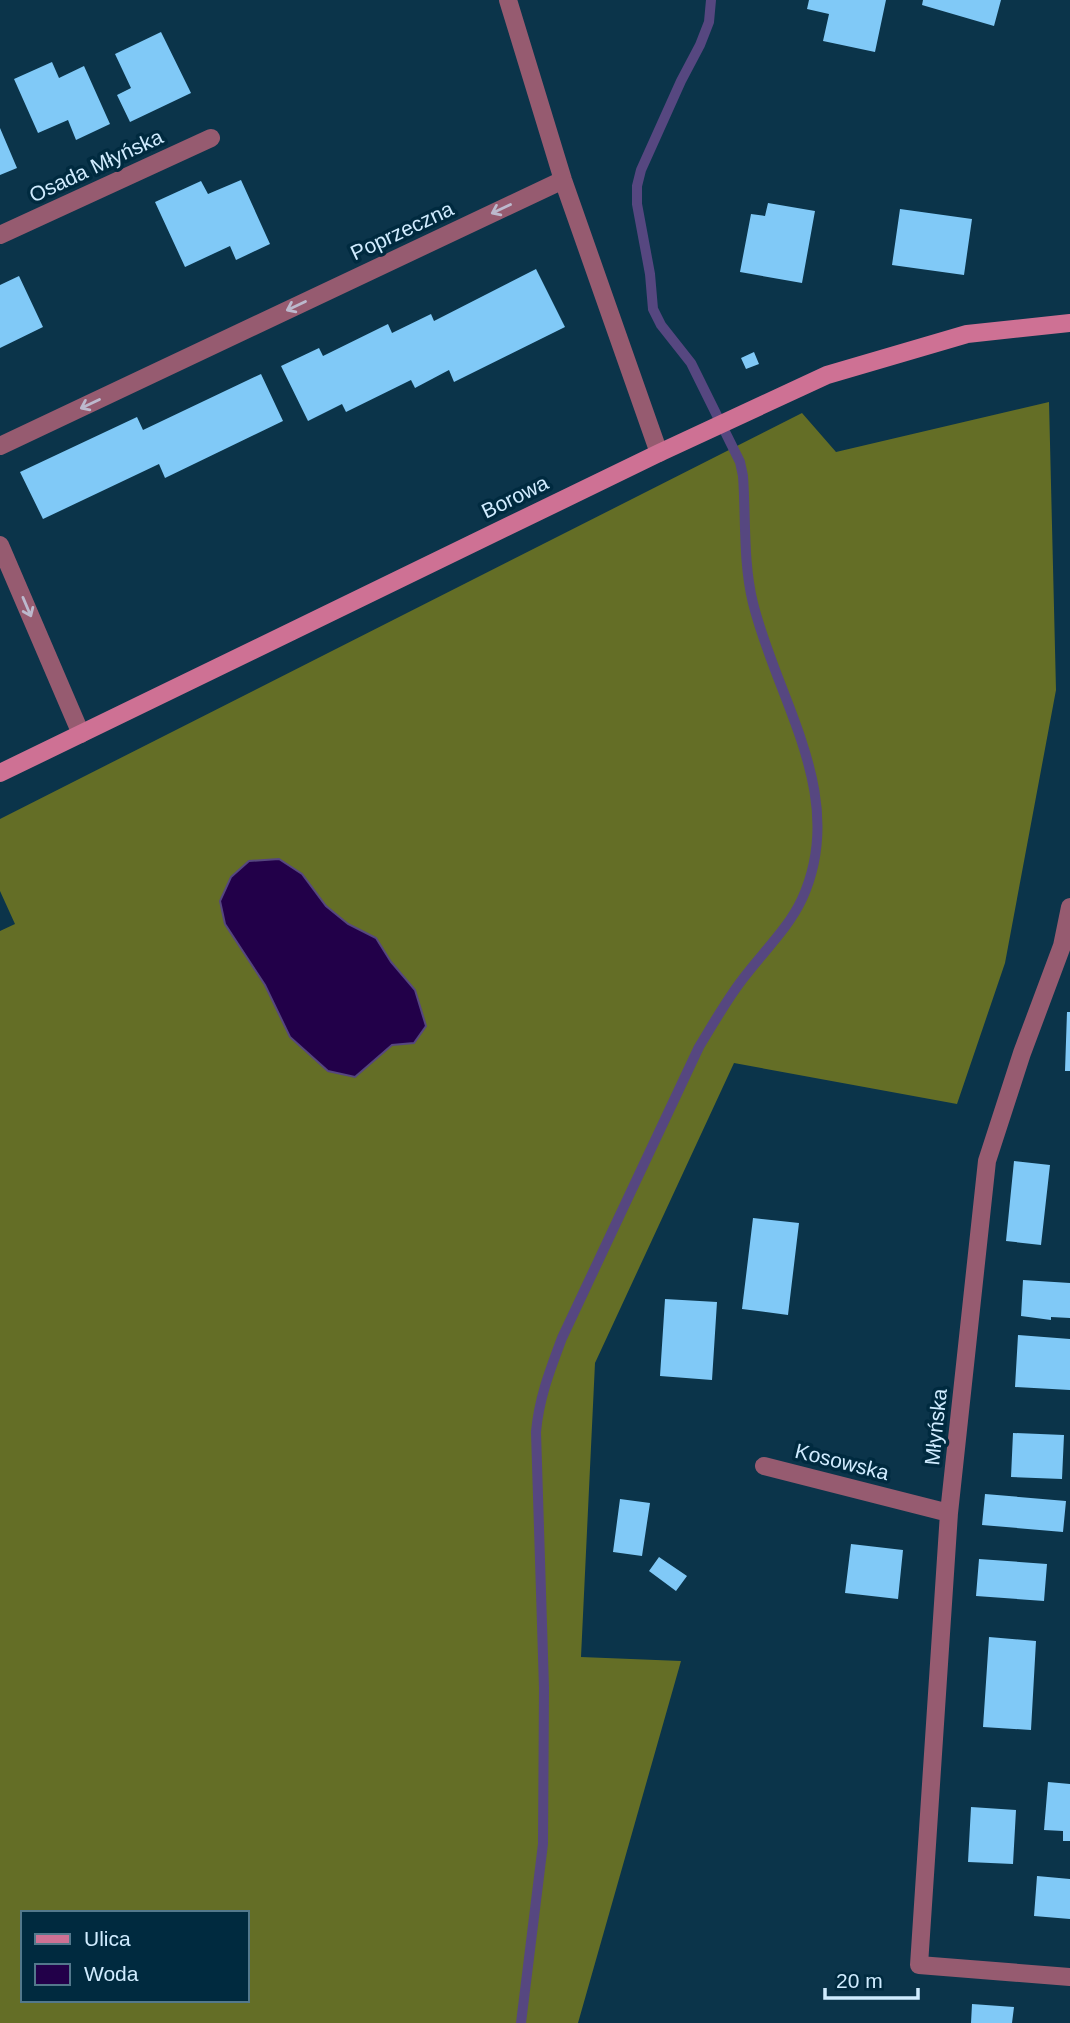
<svg xmlns="http://www.w3.org/2000/svg" width="1070" height="2023" viewBox="0 0 1070 2023" font-family="Arial,sans-serif">
<rect width="100%" height="100%" fill="#0b344a"/>
<path fill="#646e26" fill-rule="evenodd" d="M1049,402L1056,690L1005,963L957,1104L734,1063L595,1363L581,1657L681,1661L578,2023H0V931L15,924L0,891V819L802,413L836,452ZM302,874L326,906L348,924L376,938L391,962L415,990L414,1043L392,1045L355,1077L290,1037L265,985ZM23,1913H247V2000H23Z"/>
<path fill="#220049" stroke="#564780" stroke-width="2" d="M279,859L302,874L326,906L348,924L376,938L391,962L415,990L426,1026L414,1043L392,1045L355,1077L328,1071L290,1037L265,985L225,924L220,901L231,877L249,861Z"/>
<g fill="none" stroke-linecap="round" stroke-linejoin="round">
<path stroke="#564780" stroke-width="10" d="M521,2023L543,1844L544,1688L536,1432C539,1398 550,1370 562,1338L699,1047C713,1024 726,1001 742,980C762,953 788,929 802,899C849,796 777,701 753,603C743,563 746,517 743,476L740,462L691,363L661,325L653,309L650,274L637,204V186L641,170L681,81L700,45L709,22L711,0"/>
</g>
<path fill="#80c9f7" d="M809,0H886L875,52L823,41L829,14L807,9Z
M923,0H1001L994,26L922,5Z
M161,32L191,93L130,122L117,95L131,88L115,54Z
M52,62L59,78L84,66L110,124L76,140L68,120L38,133L14,79Z
M0,128L17,168L0,175Z
M241,180L270,244L236,260L230,246L185,267L155,202L201,181L208,194Z
M768,203L815,211L802,283L740,272L751,214L765,216Z
M900,209L972,219L964,275L892,265Z
M536,269L565,327L454,382L449,370L415,388L411,380L346,412L342,404L308,421L281,366L319,348L323,356L388,324L392,333L431,314L434,321Z
M19,276L43,327L0,348V285Z
M754,352L759,364L746,369L741,358Z
M261,374L283,421L165,478L159,464L43,519L20,472L137,417L143,430Z
M1067,1012H1070V1071H1065Z
M1014,1161L1050,1165L1041,1245L1006,1241Z
M753,1218L799,1223L788,1315L742,1309Z
M1023,1280L1070,1283V1318L1051,1317V1320L1021,1316Z
M665,1299L717,1302L712,1380L660,1376Z
M1018,1335L1070,1339V1390L1015,1387Z
M1013,1433L1064,1435L1062,1479L1011,1477Z
M985,1494L1066,1501L1063,1532L982,1525Z
M620,1499L650,1503L642,1556L613,1552Z
M851,1544L903,1550L898,1599L845,1593Z
M659,1557L687,1576L676,1591L649,1571Z
M979,1559L1047,1564L1044,1601L976,1596Z
M989,1637L1036,1641L1031,1730L983,1727Z
M1048,1782L1070,1784V1841H1063V1831L1044,1830Z
M971,1807L1016,1810L1013,1864L968,1862Z
M1037,1876L1070,1879V1919L1034,1916Z
M972,2004L1014,2007L1012,2023H971Z"/>
<g fill="none" stroke-linecap="round" stroke-linejoin="round">
<path stroke="#965b70" stroke-width="18" d="M508,0L563,180L659,453
M0,235L211,138
M0,446L563,180
M0,545L81,734
M1070,907L1062,946L1022,1053L987,1161L949,1513L919,1965L1070,1977
M764,1466L949,1513"/>
<path stroke="#ce7194" stroke-width="18" d="M0,773L659,453L827,375L967,334L1070,323"/>
</g>
<defs><path id="oneway-shaft" d="M-6 0H5M1.5-3L5.5 0L1.5 3" fill="none" stroke-width="1.6" stroke-linecap="round" stroke-linejoin="round" transform="scale(1.75)"/></defs>
<g stroke="#bcb9cd">
<use href="#oneway-shaft" transform="translate(501 209) rotate(155)"/>
<use href="#oneway-shaft" transform="translate(296 306) rotate(155)"/>
<use href="#oneway-shaft" transform="translate(90 404) rotate(155)"/>
<use href="#oneway-shaft" transform="translate(27 607) rotate(67)"/>
</g>
<g text-anchor="middle" stroke-width="7" stroke-linejoin="round" paint-order="stroke">
<g font-size="21" fill="#d0ecff" stroke="#002a3f">
<text transform="translate(96 166) rotate(-25)" y="7">Osada Młyńska</text>
<text transform="translate(402 231) rotate(-25)" y="7">Poprzeczna</text>
<text transform="translate(515 497) rotate(-26)" y="7">Borowa</text>
<text transform="translate(936 1427) rotate(-84)" y="7">Młyńska</text>
<text transform="translate(842 1462) rotate(14)" y="7">Kosowska</text>
</g>
</g>
<rect x="21" y="1911" width="228" height="91" fill="#002a3f" stroke="#53788c" stroke-width="2"/>
<rect x="35" y="1934" width="35" height="10" fill="#ce7194" stroke="#53788c" stroke-width="2"/>
<text x="84" y="1946" font-size="21" fill="#d0ecff">Ulica</text>
<rect x="35" y="1964" width="35" height="21" fill="#220049" stroke="#53788c" stroke-width="2"/>
<text x="84" y="1981" font-size="21" fill="#d0ecff">Woda</text>
<path d="M825 1988v10h93v-10" fill="none" stroke="#d0ecff" stroke-width="3.5"/>
<text x="836" y="1988" font-size="21" fill="#d0ecff" stroke="#002a3f" stroke-width="5" paint-order="stroke">20 m</text>
</svg>
